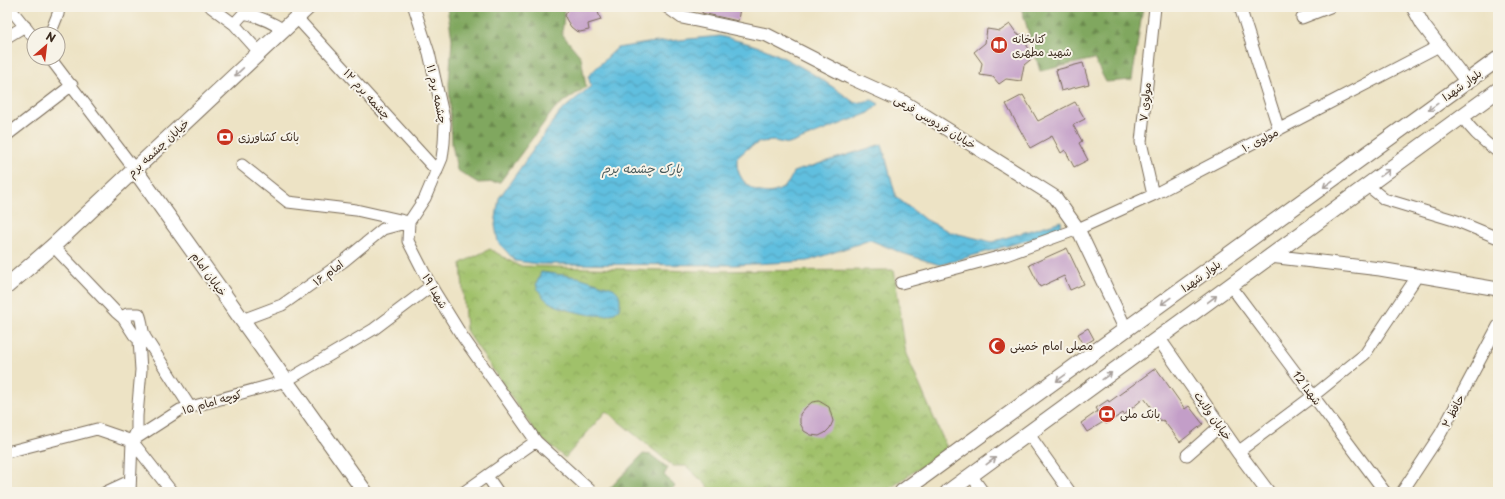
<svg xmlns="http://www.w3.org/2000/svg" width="1505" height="499" viewBox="0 0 1505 499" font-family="'Playpen Sans','Playpen Sans Arabic',sans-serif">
<defs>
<pattern id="forest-firs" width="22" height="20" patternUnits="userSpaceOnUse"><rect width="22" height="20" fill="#80a75e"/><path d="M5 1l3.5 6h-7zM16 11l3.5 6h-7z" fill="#6a884d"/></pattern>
<pattern id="park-crowns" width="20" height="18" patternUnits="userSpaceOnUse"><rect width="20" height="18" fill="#a0c16a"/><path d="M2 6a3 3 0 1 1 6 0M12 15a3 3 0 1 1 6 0" fill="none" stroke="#849d57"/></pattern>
<pattern id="water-waves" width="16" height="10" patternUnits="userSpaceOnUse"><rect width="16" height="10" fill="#61bfdf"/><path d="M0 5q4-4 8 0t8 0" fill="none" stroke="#519bb4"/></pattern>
</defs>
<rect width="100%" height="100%" fill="#f7f3e8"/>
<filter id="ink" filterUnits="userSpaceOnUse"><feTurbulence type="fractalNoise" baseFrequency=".025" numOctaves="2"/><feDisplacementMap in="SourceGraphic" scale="8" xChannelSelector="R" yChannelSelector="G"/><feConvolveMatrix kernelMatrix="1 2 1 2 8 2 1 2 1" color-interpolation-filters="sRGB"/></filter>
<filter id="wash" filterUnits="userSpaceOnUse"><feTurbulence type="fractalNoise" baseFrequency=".012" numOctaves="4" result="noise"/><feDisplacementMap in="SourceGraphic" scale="16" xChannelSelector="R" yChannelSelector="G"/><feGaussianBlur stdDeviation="0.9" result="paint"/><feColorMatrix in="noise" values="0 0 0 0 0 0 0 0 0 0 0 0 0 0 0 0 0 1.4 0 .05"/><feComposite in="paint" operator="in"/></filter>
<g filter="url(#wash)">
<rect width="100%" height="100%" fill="#ede3c5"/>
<path fill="url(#forest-firs)" stroke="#5e683e" d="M447,7H565L562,34L581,57L586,87L555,108L500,182L478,183L457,170L452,144L449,84L452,39Z
M1021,7H1143L1132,80L1106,82L1094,59L1040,71Z
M643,454L651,455L668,468L664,475L675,486L669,492H610L609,489Z"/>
<path fill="url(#park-crowns)" stroke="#6e7644" d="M490,249L519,266L695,271L894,270L906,354L947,448L885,492H714L686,466H673L606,411L565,458L538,436L466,330L461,263Z"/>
<path fill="url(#water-waves)" stroke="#4e747e" d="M720,36C734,40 749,43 762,48C795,61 827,82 855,103L872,100L879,104L869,113L789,144L774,141L760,142L747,149L737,158C737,162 737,167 738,170C746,198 785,202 793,172L882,144L896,197L923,218L950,232L992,242L1061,221L1062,228L1035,238L940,265L902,253L870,240L808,261L735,265L539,264L515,261L498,242L495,225L499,198L560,112L591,86L588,76L617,48L648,43Z
M541,272L578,277L613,288C618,292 620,294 620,301C620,305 620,309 616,312C603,321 562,310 549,302C543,298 539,292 536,285Z"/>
<g id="blocks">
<path fill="#c39ec8" d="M570,7H596L601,20L588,24L589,30L580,32L576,31L571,27L566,19L565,15Z
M703,7H740L738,21L702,13Z
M1010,24L1017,34L1028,36L1027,46L1035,56L1024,65L1021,81L1006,79L999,84L993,77L980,75L982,63L974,52L985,43L987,29L1000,31Z
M1083,63L1089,84L1061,91L1056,70Z
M1023,95L1038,121L1075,102L1085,119L1073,125L1082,141L1079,143L1088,160L1074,167L1065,150L1061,153L1052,136L1030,148L1006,104Z
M1067,248L1084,284L1070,290L1064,276L1040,287L1029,265Z
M1088,328L1094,339L1084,345L1078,334Z
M1156,368L1185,409L1189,406L1203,424L1180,442L1163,420L1161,421L1144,398L1124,415L1123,413L1106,424L1105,421L1087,432L1081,423L1098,411L1096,408L1108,400L1109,402Z
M819,401L829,407L833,421L830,428L825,433L819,436L811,435L804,431L800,423V414L806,407L812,402Z"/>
</g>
</g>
<g filter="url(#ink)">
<use href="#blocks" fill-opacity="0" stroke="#796b58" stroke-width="1"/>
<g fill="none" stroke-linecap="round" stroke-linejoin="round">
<defs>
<path id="minor" d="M9,7L34,38
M211,7L234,24L260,53
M1240,7L1279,130
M297,18L437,171
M1302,18L1330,7
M234,24L244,13C259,16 271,22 284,30
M50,34L58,14L59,7
M7,37L25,26
M50,58L135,170
M1462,116C1471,131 1484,142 1498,152
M7,135L72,85
M242,165L288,202L356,210L409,222L408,241L431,286L462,336L536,441L592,492
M1367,185L1384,199L1457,221L1498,238
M1153,195L1141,142L1155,7
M53,246L116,312L123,318
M901,283L1006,255L1078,229L1153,195L1439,46
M1230,285L1385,492
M242,320L282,305L344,261L383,229L409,222L425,198L442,158L444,143L445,123L429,53L414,7
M1028,433L1070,492
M132,441L172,492
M7,452L97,429L132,441L180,410L286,381L374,329L431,286
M1238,452L1313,396L1365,354L1418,275
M1187,455L1220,426
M971,475L983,492
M487,476L498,492
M106,492L130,481
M130,492L132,441L137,430V416L141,370L139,340L134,335L123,318L127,314H139C143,322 141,329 145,337L190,407
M464,492L536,441
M1402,492L1441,433L1498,326"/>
<path id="tertiary" d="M668,7L682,17L767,35L849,77L902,101L1055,197L1078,229L1126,330
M1413,7L1423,25L1467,82
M1270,256L1380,269L1498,289
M1159,339L1238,452L1268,492"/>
<path id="secondary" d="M135,170L365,492
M7,286L53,246L308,7
M902,492L1498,59
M948,492L1498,90"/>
</defs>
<use href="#minor" stroke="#796b58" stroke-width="13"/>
<use href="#tertiary" stroke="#796b58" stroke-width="15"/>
<use href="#secondary" stroke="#796b58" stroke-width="17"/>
<use href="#minor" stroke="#fff" stroke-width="11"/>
<use href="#tertiary" stroke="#fff" stroke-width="13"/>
<use href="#secondary" stroke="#fff" stroke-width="15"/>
</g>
<defs><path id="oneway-shaft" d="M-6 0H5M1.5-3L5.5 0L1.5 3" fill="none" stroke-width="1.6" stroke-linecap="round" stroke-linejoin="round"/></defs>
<g stroke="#a79f9a">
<use href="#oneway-shaft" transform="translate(239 72) rotate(137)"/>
<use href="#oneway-shaft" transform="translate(1433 107) rotate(144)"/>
<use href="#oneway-shaft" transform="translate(1385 173) rotate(-36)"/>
<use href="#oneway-shaft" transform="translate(1328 184) rotate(144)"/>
<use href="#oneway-shaft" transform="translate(1212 299) rotate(-37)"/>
<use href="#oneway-shaft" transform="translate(1166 301) rotate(144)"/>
<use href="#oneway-shaft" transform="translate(1107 376) rotate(-36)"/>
<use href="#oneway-shaft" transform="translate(1061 378) rotate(144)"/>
<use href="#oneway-shaft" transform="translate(991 461) rotate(-37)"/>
</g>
</g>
<defs>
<symbol id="library-disc" viewBox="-11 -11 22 22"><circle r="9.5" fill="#c8321e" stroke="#f7f3e8"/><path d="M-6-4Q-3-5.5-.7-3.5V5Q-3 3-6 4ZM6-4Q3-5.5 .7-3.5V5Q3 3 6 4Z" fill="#fff"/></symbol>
<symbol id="bank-disc" viewBox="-11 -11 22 22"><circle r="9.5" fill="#c8321e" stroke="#f7f3e8"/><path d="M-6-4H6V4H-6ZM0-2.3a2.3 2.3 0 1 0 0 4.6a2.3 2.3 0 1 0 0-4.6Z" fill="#fff"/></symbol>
<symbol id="mosque-disc" viewBox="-11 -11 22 22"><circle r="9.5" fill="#c8321e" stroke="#f7f3e8"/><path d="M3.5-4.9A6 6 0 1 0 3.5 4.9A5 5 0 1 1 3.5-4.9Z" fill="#fff"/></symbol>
</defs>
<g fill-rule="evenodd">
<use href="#library-disc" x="989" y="35" width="20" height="20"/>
<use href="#bank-disc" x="215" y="127" width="20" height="20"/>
<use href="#mosque-disc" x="987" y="336" width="20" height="20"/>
<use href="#bank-disc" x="1097" y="404" width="20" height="20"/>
</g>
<g text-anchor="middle" stroke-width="4" stroke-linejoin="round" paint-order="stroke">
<g font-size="11" fill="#3b2a1e" stroke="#f7f3e8" text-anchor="start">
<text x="1012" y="43">کتابخانه<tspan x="1012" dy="13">شهید مطهری</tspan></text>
<text x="238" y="141">بانک کشاورزی</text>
<text x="1010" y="350">مصلی امام خمینی</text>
<text x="1120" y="418">بانک ملی</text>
</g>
<g font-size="11" fill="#3b2a1e" stroke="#f7f3e8">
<text transform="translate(1462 85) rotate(-36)" y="4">بلوار شهدا</text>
<text transform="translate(367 94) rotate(48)" y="4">چشمه برم ۱۲</text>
<text transform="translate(437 94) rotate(78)" y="4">چشمه برم ۱۱</text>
<text transform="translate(1145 102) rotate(-84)" y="4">مولوی ۷</text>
<text transform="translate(935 122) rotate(31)" y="4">خیابان فردوسی فرعی</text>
<text transform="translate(1260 140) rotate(-27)" y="4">مولوی ۱۰</text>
<text transform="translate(158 148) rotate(-43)" y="4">خیابان چشمه برم</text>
<text transform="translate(328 273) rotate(-37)" y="4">امام ۱۶</text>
<text transform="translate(209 274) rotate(54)" y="4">خیابان امام</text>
<text transform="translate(1201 276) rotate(-36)" y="4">بلوار شهدا</text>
<text transform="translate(435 291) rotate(60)" y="4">شهدا ۱۹</text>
<text transform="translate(1307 388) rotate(53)" y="4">شهدا 12</text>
<text transform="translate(212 402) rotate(-16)" y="4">کوچه امام ۱۵</text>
<text transform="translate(1453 411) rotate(-62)" y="4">حافظ ۲</text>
<text transform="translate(1213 416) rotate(55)" y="4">خیابان ولایت</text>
</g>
<g font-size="12" font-style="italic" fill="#465758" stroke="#f7f3e8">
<text x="642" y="173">پارک چشمه برم</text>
</g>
</g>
<rect width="1505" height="499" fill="none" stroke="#f7f3e8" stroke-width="24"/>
<g transform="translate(46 46) rotate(28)"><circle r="19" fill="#f7f3e8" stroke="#aca397"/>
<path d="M0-3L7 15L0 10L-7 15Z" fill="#c8321e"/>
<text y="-6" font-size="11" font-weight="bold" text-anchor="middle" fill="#3b2a1e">N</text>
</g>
</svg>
